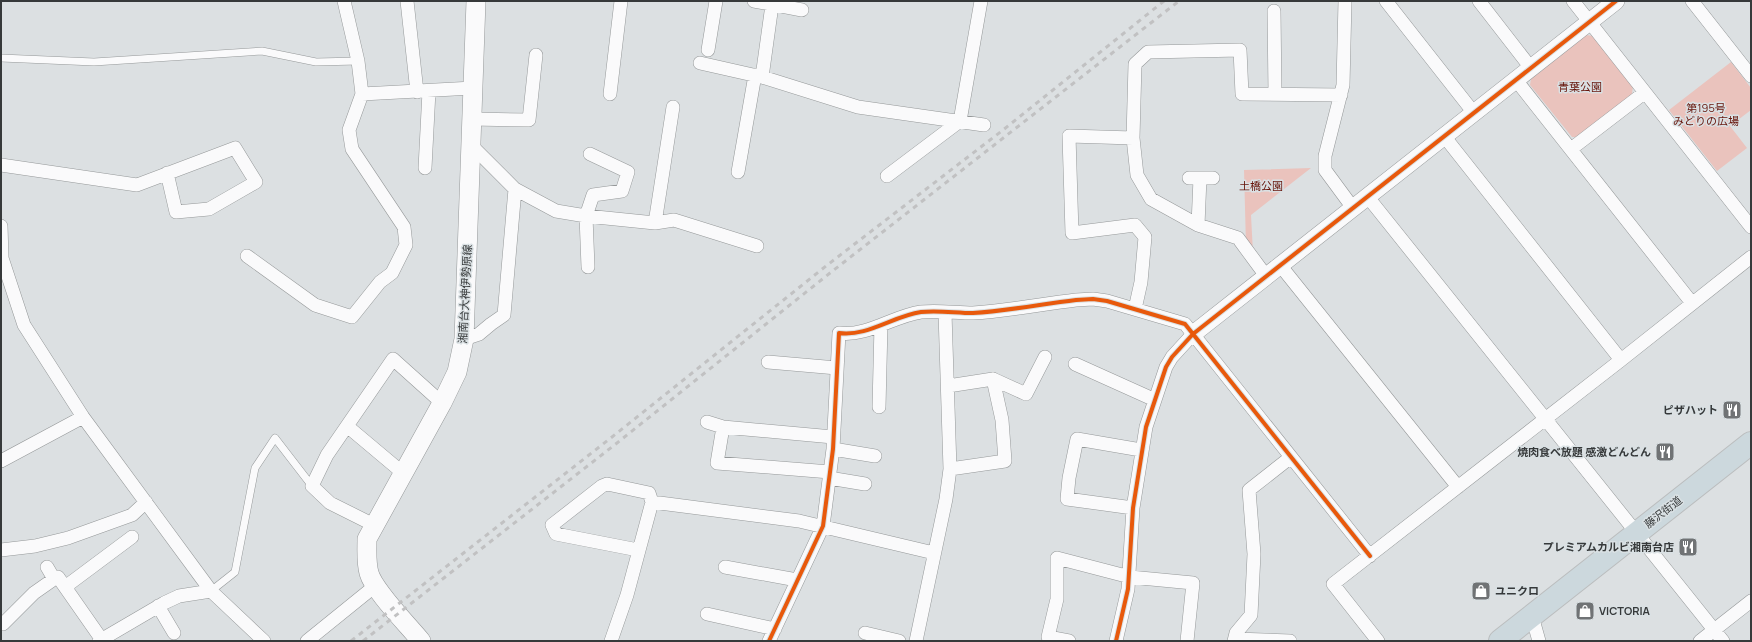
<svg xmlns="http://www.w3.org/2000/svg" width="1752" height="642" viewBox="0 0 1752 642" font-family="Manrope,'Noto Sans JP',sans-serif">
<rect width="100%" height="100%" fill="#dce0e2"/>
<path fill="#eac3bd" d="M1586,35L1594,36L1633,86L1632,94L1578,137H1572L1530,85L1531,79Z
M1731,62L1751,88V110L1730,126L1747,148L1717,171L1669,110Z
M1311,168L1251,215L1253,253L1246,246L1244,170Z"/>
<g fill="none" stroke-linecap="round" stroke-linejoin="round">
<defs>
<path id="service" d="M1,58L94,62L262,51L316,62L358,61
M211,591L235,572L255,468L275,438L312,486"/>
<path id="minor" d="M407,1L417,92
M754,1L802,10
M1345,1L1343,85L1325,156V170L1353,208
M1386,1L1474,113
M1479,1L1531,68
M1573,1L1751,227
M1692,1L1751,76
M1274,11L1275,94
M708,50L716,1
M700,63L762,77L858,107L984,125
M762,77L772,5
M1516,80L1692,303
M362,94L473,88
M610,94L621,1
M472,119L529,120L536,55
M1444,136L1621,360
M1133,138L1135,64L1148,52L1240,50L1242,94L1341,95
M472,146L515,189L556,211L586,216L655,223L674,220L757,246
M1571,149L1644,93
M1,165L137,185L235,148L256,182L209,209L176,212L167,173
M425,168L429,91
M738,172L755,75
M887,176L960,121L981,1
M1189,178H1213
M1367,196L1723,641
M655,223L673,107
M1198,225L1200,178
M1,226L2,257
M1,255L24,325L83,417L211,591L264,641
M247,256L315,305L352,317L380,282L392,273L406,245L404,227L352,149L349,130L362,94L358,61L344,1
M1280,265L1458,487
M588,267L586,216L593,195L622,191L628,172L590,154
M1135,309L1141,282L1145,237L1135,225L1072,233L1069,136L1133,138L1137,175L1151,199L1198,225L1238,238L1266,276
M464,339L479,334L491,324L504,315L515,189
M768,362L837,368
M1075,364L1155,400
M948,386L993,379L1026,394L1045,357
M879,407L881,325
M707,422L723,427L833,437
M347,426L403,473
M723,427L717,463L830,472
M833,449L875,456
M1,461L83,417
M950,469L1005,461L1002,420L993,379
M829,478L865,484
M1133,508L1067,499L1069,478L1077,439L1141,450
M374,525L330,503L312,486L327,455L393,359L442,403
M1,550L35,546L68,538L132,515L146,502
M638,550L556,534L552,525L602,486L607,484L649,493L652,502
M47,567L54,579L58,577L102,640
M725,567L797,580
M65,587L132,537
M158,606L174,633
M707,614L775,629
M1532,616L1539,641
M3,624L34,593L54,579
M865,633L899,641
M1235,639L1290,641
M99,641L164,603L179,596L211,591
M307,641L375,586
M611,641L627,595L652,502L799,521L934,553
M769,641L823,526L833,449L839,333C867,337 893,316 921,312C938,310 956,313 973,313C1007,311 1042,304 1076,300L1093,299L1107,301L1185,324L1370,556
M916,641L946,499L950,469L945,313
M1069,641L1048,637L1057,599V558L1130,577L1193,583L1187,641
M1116,641L1128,589L1133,508L1146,427L1166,367L1172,357L1193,334
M1234,641L1236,633L1251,615L1254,554L1249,490L1291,457
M1378,641L1333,584L1621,360L1751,257
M1700,641L1751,601"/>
<path id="tertiary" d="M1193,334L1616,1"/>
<path id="secondary" d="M421,641C408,625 374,591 369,573C366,562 367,551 367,539L442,403L457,372L464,339L476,1"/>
<path id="trunk" d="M1500,641L1751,443"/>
</defs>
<use href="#service" stroke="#959899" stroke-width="8"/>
<use href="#minor" stroke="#959899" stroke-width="14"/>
<use href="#tertiary" stroke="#959899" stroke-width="18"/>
<use href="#secondary" stroke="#959899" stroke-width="20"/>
<use href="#trunk" stroke="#bbbdbe" stroke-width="24"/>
<use href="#service" stroke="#fafafb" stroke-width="7"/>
<use href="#minor" stroke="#fafafb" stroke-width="13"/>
<use href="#tertiary" stroke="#fafafb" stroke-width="17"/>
<use href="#secondary" stroke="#fafafb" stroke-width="19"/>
<use href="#trunk" stroke="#ccd8dd" stroke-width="22"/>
<path stroke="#c1c1c2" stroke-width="3" stroke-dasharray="5 5" stroke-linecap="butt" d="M351,641L612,437L826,266L1003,130L1164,1
M363,641L617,443L830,273L1179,1"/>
<defs>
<path id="cycleway" d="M769,641L823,526L833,449L839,333C867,337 893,316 921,312C938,310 956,313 973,313C1007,311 1042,304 1076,300L1093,299L1107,301L1185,324L1370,556
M1116,641L1128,589L1133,508L1146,427L1166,367L1172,357L1193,334L1616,1"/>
</defs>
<use href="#cycleway" stroke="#dae1e4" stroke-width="6"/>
<use href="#cycleway" stroke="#e8590c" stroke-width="4"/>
</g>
<defs>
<symbol id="restaurant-square" viewBox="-11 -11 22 22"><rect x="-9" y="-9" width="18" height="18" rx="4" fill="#707375" stroke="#dae1e4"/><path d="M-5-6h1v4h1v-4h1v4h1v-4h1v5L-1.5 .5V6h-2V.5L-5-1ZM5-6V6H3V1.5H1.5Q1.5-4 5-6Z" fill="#fff"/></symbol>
<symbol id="shop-square" viewBox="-11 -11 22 22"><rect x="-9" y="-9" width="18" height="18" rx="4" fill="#707375" stroke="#dae1e4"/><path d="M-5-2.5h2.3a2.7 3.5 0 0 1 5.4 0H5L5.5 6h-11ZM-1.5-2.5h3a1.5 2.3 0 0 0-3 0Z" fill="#fff"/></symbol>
</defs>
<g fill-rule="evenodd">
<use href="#restaurant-square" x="1721" y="399" width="22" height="22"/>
<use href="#restaurant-square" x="1654" y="441" width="22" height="22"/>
<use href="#restaurant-square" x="1677" y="536" width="22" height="22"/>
<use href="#shop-square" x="1470" y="580" width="22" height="22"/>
<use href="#shop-square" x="1574" y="600" width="22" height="22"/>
</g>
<g text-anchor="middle" stroke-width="3" stroke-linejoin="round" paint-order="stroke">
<g font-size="11" fill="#67140a" stroke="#dae1e4">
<text x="1580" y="91">青葉公園</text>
<text x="1706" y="112">第195号<tspan x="1706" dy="13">みどりの広場</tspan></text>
<text x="1261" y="190">土橋公園</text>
</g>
<g font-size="11" fill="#36393a" stroke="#dae1e4">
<text transform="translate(465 294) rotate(-87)" y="4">湘南台大神伊勢原線</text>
<text transform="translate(1663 512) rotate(-38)" y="4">藤沢街道</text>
</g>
<g font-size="11" font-weight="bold" fill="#36393a" stroke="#dae1e4" text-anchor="end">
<text x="1718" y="414">ピザハット</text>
<text x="1651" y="456">焼肉食べ放題 感激どんどん</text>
<text x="1674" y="551">プレミアムカルビ湘南台店</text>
<text x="1495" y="595" text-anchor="start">ユニクロ</text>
<text x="1599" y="615" text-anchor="start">VICTORIA</text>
</g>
</g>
<rect width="1752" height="642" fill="none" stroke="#36393a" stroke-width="4"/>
</svg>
